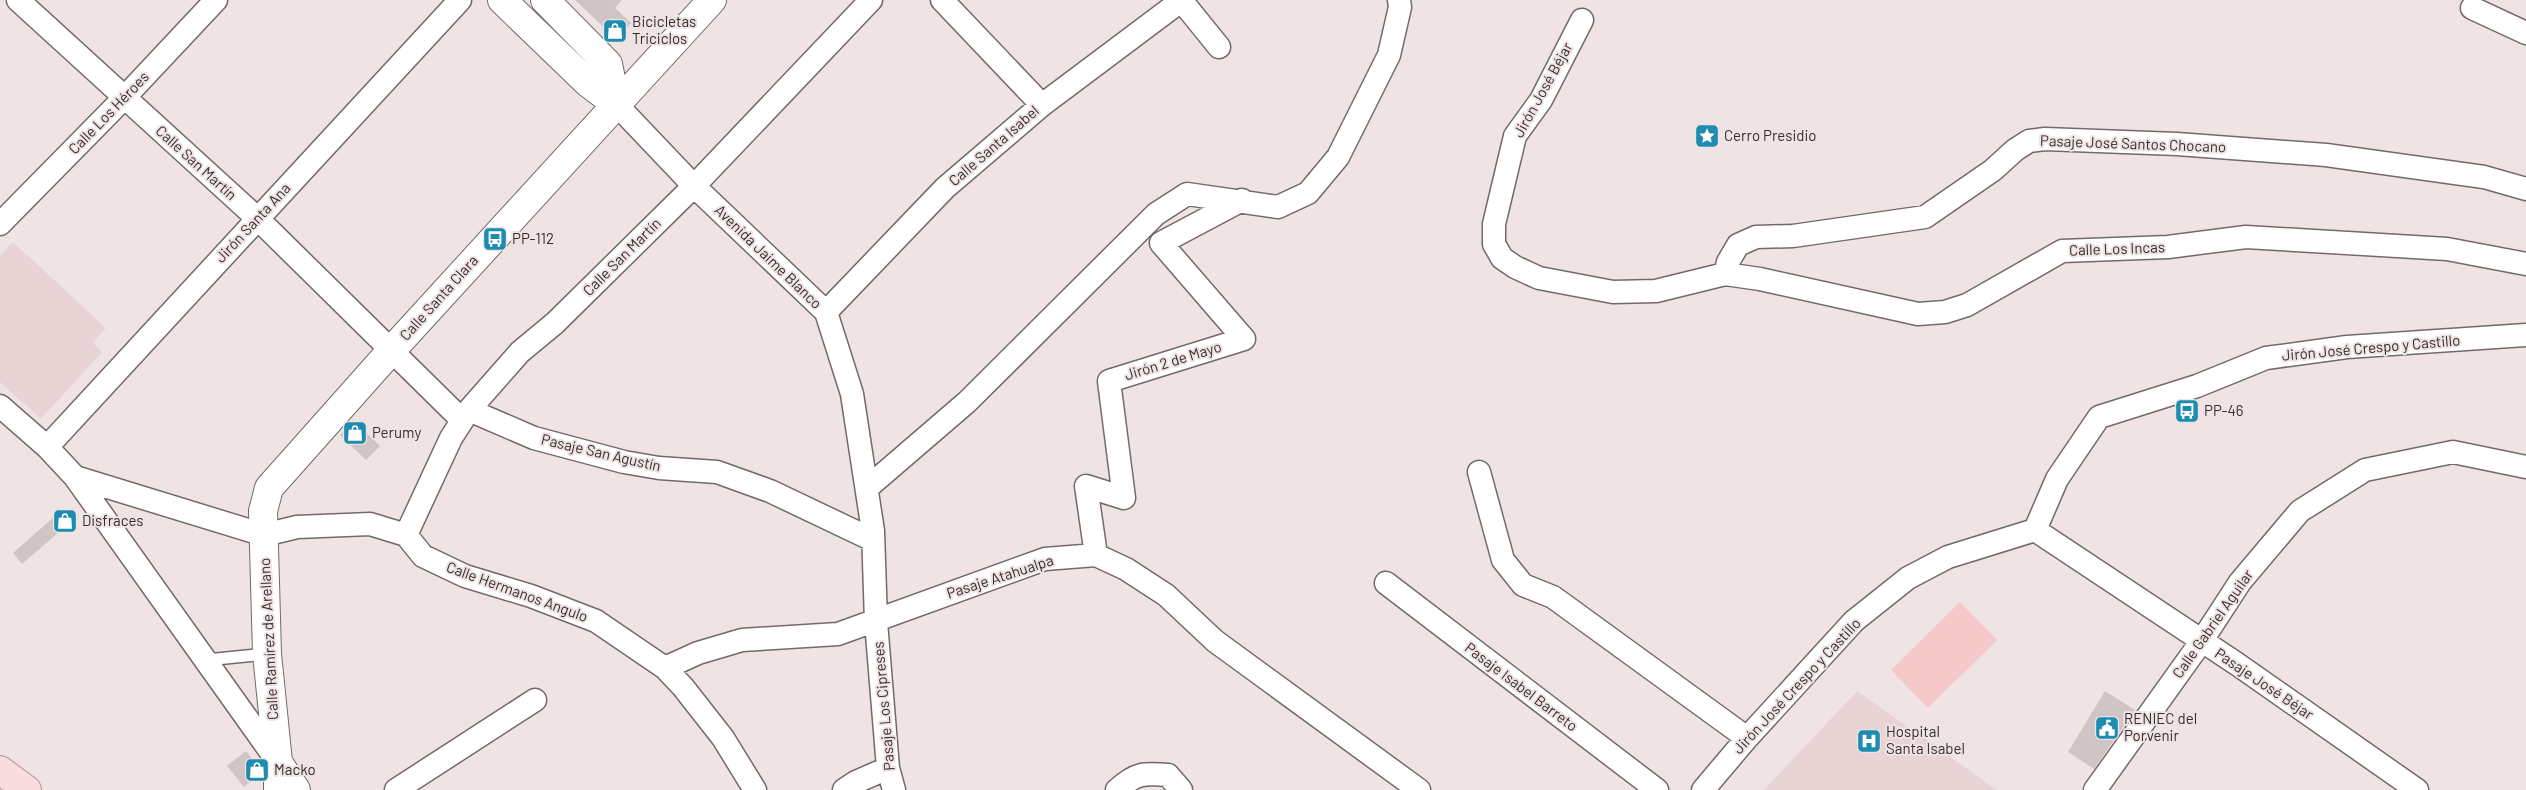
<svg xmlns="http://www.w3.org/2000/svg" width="2526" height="790" viewBox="0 0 2526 790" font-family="Barlow,sans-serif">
<rect width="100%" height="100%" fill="#f0e3e4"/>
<path fill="#e8d4d4" d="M13,242L106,328L93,343L102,352L41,419L0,382V256Z
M1857,691L1997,790H1764Z"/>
<path fill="#f5c8c9" d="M1960,602L1997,640L1928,708L1891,670Z"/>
<path fill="#d0c4c4" d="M575,0H622L615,8L631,23L616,39Z
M353,420L380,446L366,460L340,435Z
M63,509L73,520L22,564L13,553Z
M2105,691L2135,710L2094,769L2068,752Z
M246,751L262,771L244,787L227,766Z"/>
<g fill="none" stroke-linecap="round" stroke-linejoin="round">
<defs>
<path id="service" d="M206,660L267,654"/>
<path id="minor" d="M18,0L257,218L462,420
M942,0L1042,105
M1181,0L1219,47
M2472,8L2526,33
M1582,20L1541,100L1515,136L1494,224V244L1502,258L1515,267L1539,278L1613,292L1656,291L1725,274L1760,279L1918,314L1945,312L1967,305L2062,251L2168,247L2246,237L2447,249L2526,264
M616,104L694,186L826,312L852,394L873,531L876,622L888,768L894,790
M0,224L124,98L216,0
M1725,274L1728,262L1738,245L1756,237L1793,236L1925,217L1993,170L2015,150L2029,141L2045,139L2177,144L2326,155L2484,177L2526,189
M826,312L945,188L1042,105L1182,0
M0,406L47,447L75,477L278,762
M469,410L534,438L624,462L659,468L717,472L770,491L873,540
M47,447L460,0
M1479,472L1503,560L1523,585L1553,597L1747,738
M75,477L264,535L297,527L370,524L406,535L423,556L465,576L531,596L596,621L665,668L683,687L723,738L755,790
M867,488L967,402L1156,214L1187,194L1278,207L1308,193L1338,157L1389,55L1400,7L1399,0
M2035,530L2237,664L2417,790
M406,535L451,438L469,410L520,352L555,323L694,186L871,0
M1096,555L1086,486L1124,498L1109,381L1244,339L1161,243L1242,200
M1386,583L1657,790
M665,668L698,653L742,640L838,634L1045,559L1096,555L1126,569L1166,595L1215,641L1419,790
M396,790L535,700
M844,790L856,782L888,768
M1117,790C1136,773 1143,773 1168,775L1181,790
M1703,790L1747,738L1854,621L1908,578L1948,557L2035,530L2057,479L2099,417L2197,386L2266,358L2347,347L2526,335
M2095,790L2201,642L2240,582L2300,511L2365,470L2453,452L2526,467"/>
<path id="tertiary" d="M502,0L588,83L616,104
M545,0L608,64L616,104
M278,762L296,790"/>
<path id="secondary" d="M278,790V762L267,654L263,511L269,488L390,352L712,0"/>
<path id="primary" d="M0,770L27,790"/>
</defs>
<use href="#service" stroke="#746969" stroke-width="14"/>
<use href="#minor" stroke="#746969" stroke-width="25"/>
<use href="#tertiary" stroke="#746969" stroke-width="30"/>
<use href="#secondary" stroke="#746969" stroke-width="30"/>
<use href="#primary" stroke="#b29192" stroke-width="30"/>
<use href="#service" stroke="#fff" stroke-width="11"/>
<use href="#minor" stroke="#fff" stroke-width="22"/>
<use href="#tertiary" stroke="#fff" stroke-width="28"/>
<use href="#secondary" stroke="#fff" stroke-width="28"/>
<use href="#primary" stroke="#faddde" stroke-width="28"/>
</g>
<defs>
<symbol id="shop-square" viewBox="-11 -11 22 22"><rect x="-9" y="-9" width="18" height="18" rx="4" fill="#1c8cb1" stroke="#f0e3e4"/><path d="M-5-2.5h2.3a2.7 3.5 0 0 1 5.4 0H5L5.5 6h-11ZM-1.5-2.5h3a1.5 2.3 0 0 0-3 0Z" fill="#fff"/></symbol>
<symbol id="sight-square" viewBox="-11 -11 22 22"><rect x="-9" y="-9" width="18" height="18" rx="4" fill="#1c8cb1" stroke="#f0e3e4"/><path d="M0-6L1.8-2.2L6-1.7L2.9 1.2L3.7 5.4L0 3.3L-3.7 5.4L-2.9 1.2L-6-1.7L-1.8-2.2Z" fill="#fff"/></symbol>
<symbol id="bus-square" viewBox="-11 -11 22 22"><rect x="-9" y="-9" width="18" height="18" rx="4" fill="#1c8cb1" stroke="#f0e3e4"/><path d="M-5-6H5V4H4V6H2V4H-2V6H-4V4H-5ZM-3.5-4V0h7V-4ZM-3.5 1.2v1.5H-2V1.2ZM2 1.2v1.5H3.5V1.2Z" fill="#fff"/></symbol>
<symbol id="civic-square" viewBox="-11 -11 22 22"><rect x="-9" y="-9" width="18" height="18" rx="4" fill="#1c8cb1" stroke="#f0e3e4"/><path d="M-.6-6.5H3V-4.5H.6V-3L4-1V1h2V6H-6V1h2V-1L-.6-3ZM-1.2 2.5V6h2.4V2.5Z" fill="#fff"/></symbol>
<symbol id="hospital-square" viewBox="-11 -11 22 22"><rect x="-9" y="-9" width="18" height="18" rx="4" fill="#1c8cb1" stroke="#f0e3e4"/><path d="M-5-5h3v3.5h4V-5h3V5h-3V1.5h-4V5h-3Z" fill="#fff"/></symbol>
</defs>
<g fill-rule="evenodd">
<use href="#shop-square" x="601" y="17" width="28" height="28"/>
<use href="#sight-square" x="1693" y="122" width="28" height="28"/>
<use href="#bus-square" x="481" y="225" width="28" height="28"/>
<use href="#bus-square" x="2173" y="397" width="28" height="28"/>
<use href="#shop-square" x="341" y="419" width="28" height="28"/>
<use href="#shop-square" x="51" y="507" width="28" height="28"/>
<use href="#civic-square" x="2093" y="714" width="28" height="28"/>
<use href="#hospital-square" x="1855" y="727" width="28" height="28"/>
<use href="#shop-square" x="243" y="756" width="28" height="28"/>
</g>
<g text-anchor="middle" stroke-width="4" stroke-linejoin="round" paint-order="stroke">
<g font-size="15" fill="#342f2f" stroke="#f0e3e4" text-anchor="start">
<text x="632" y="27">Bicicletas<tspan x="632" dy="17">Triciclos</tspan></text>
<text x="1724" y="141">Cerro Presidio</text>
<text x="512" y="244">PP-112</text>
<text x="2204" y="416">PP-46</text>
<text x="372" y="438">Perumy</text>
<text x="82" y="526">Disfraces</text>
<text x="2124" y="724">RENIEC del<tspan x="2124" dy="17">Porvenir</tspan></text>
<text x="1886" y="737">Hospital<tspan x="1886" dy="17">Santa Isabel</tspan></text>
<text x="274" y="775">Macko</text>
</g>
<g font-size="15" fill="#342f2f" stroke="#f0e3e4">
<text transform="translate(1543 90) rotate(-61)" y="5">Jirón José Béjar</text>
<text transform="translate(109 113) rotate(-46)" y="5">Calle Los Héroes</text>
<text transform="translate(2133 144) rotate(2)" y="5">Pasaje José Santos Chocano</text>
<text transform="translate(994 146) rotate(-41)" y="5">Calle Santa Isabel</text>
<text transform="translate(196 163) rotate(42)" y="5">Calle San Martín</text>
<text transform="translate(253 223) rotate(-47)" y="5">Jirón Santa Ana</text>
<text transform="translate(2117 249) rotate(-2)" y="5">Calle Los Incas</text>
<text transform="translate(622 257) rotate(-45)" y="5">Calle San Martín</text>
<text transform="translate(768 257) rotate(44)" y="5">Avenida Jaime Blanco</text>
<text transform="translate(439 298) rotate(-48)" y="5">Calle Santa Clara</text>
<text transform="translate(2371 348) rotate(-5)" y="5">Jirón José Crespo y Castillo</text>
<text transform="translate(1173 361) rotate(-17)" y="5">Jirón 2 de Mayo</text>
<text transform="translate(601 453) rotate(13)" y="5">Pasaje San Agustín</text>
<text transform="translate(1000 577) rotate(-18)" y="5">Pasaje Atahualpa</text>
<text transform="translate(517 592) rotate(20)" y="5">Calle Hermanos Angulo</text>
<text transform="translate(2213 624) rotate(-55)" y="5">Calle Gabriel Aguilar</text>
<text transform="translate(269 639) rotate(-93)" y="5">Calle Ramírez de Arellano</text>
<text transform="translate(2264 684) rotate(34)" y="5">Pasaje José Béjar</text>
<text transform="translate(1797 686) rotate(-47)" y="5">Jirón José Crespo y Castillo</text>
<text transform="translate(1521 687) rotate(37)" y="5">Pasaje Isabel Barreto</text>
<text transform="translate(884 706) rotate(-95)" y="5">Pasaje Los Cipreses</text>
</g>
</g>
</svg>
